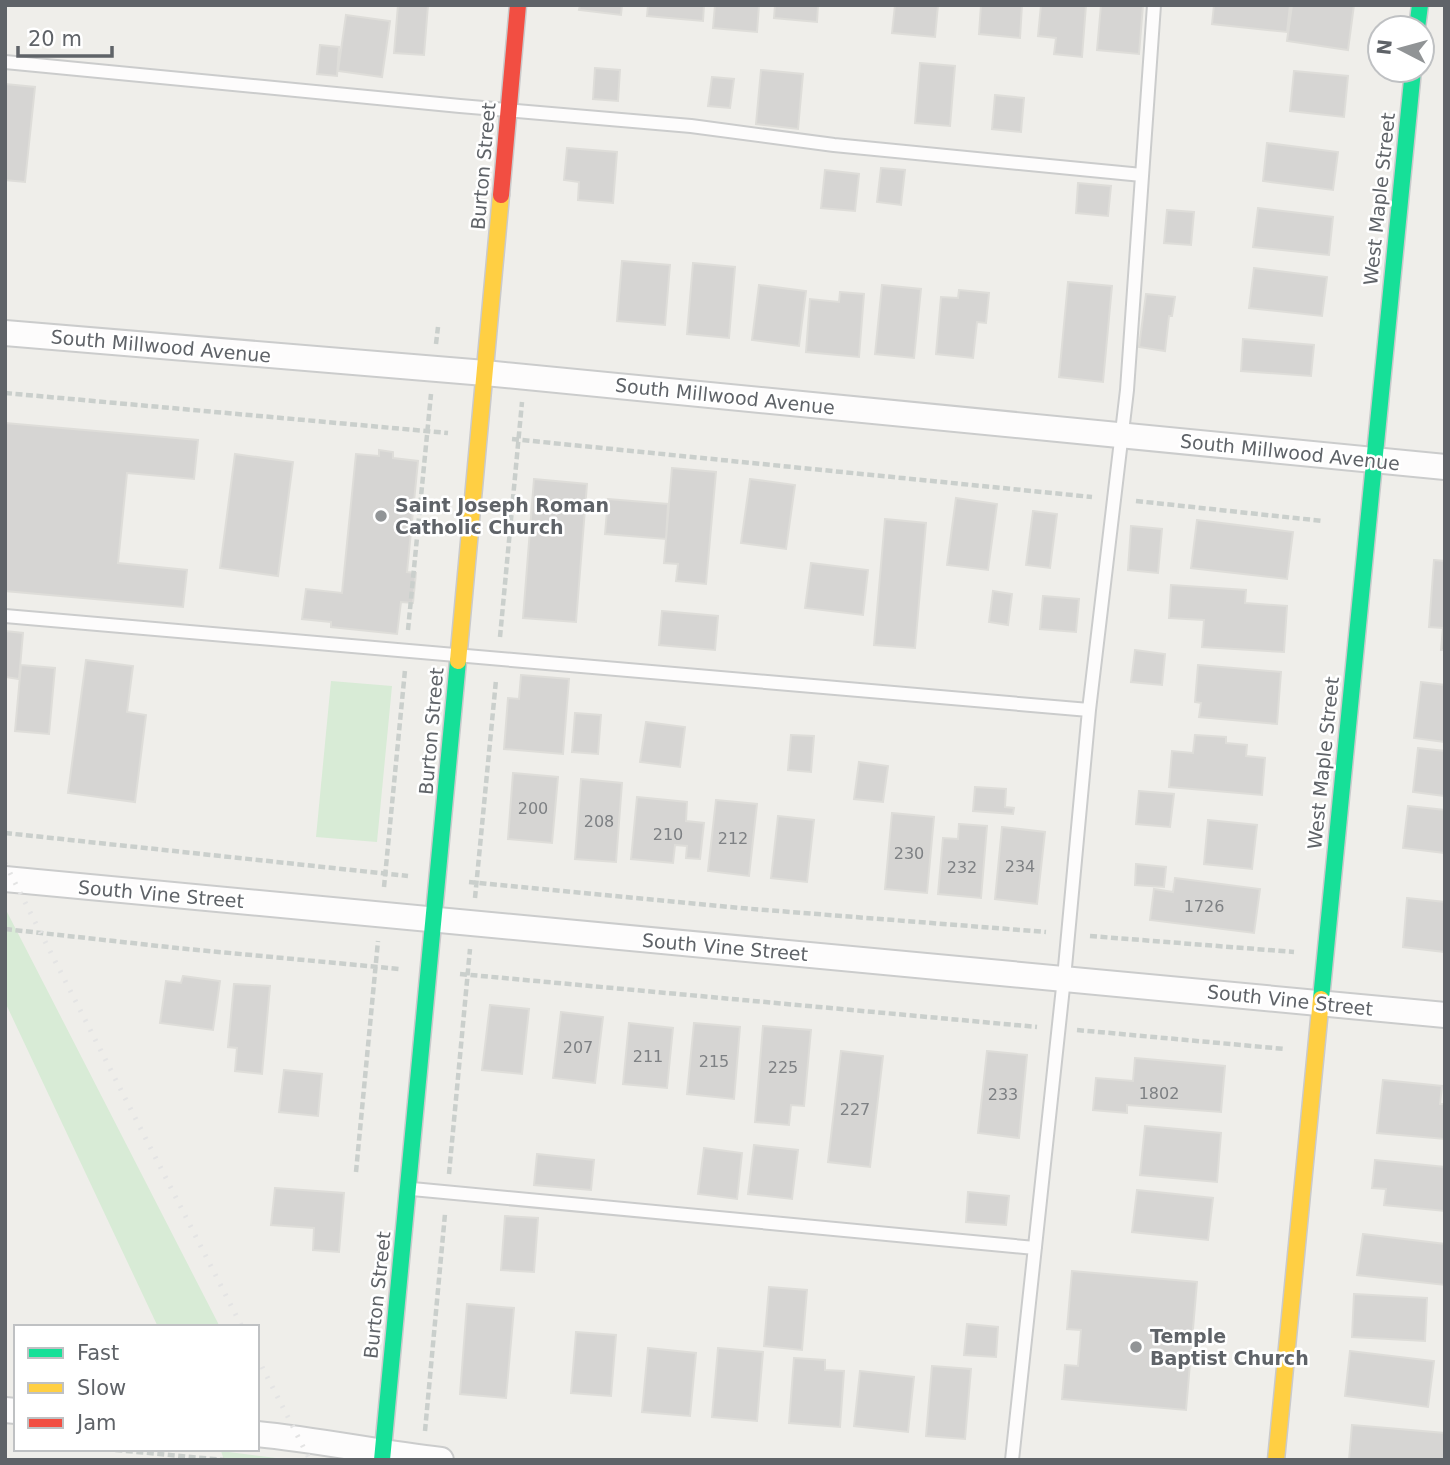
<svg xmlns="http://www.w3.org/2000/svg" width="1450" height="1465" viewBox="0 0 1450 1465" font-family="'DejaVu Sans',sans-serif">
<rect width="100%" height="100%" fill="#efeeea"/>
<path fill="#d8ebd6" d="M331,681L392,686L377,842L316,837Z
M5,908L220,1327H158L5,1002Z
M221,1451L292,1460H224Z"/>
<path fill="#d6d5d3" stroke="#deddd9" stroke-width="2" d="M398,5H428L424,55L394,53Z
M580,5H622L621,15L579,10Z
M648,5H704L703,21L647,16Z
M715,5H759L757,32L713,28Z
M775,5H818L817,22L774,18Z
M895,5H938L935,37L892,33Z
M981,5H1022L1020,38L979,34Z
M1041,5H1086L1082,57L1054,54L1056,38L1038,36Z
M1101,5H1143L1139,54L1097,50Z
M1214,5H1290L1287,32L1212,24Z
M1292,5H1354L1348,50L1287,41Z
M346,15L390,21L382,77L338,71Z
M320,45L339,47L337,76L317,74Z
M920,63L955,66L950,126L915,123Z
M595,68L620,70L618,101L593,99Z
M761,70L803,74L798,129L756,124Z
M1294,71L1348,76L1344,117L1290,111Z
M712,77L734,79L730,108L708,106Z
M5,84L35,87L25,182L5,180Z
M995,95L1024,98L1021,132L992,129Z
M1267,143L1338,152L1333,190L1263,181Z
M567,148L617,152L613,203L578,200L579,182L564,180Z
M881,168L905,170L901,205L877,202Z
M825,170L859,174L855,211L821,208Z
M1078,183L1111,186L1108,216L1076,213Z
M1258,208L1333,217L1329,255L1253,247Z
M1167,210L1194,212L1191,245L1164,243Z
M622,261L670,265L665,325L617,321Z
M693,263L735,267L729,338L687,334Z
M1254,268L1327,277L1322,316L1249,308Z
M1068,282L1112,286L1103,382L1059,377Z
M759,285L806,291L799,346L752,340Z
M882,285L921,289L914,358L875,354Z
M959,290L989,293L986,323L977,322L973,358L936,354L941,297L958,298Z
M840,292L864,294L859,357L806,352L810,299L839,302Z
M1146,294L1175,297L1172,316H1169L1165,351L1139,347Z
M1243,339L1314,345L1311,376L1241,371Z
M5,423L198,440L194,479L127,473L118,563L187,570L183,607L5,591Z
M379,450L393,452V458L418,461L407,572L416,573L413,603L401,602L397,634L331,627V622L302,619L306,589L342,593L356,454L379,456Z
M235,454L293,462L278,576L220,568Z
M672,468L716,472L706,584L676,581L678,564L664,563Z
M534,479L587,484L576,622L523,618Z
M750,479L795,485L786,549L741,543Z
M956,498L997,504L988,570L947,565Z
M608,499L668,504L666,539L605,534Z
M1033,511L1057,514L1050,568L1026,565Z
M885,519L926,523L915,648L874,645Z
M1197,520L1293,532L1287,579L1191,568Z
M1131,526L1162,529L1158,573L1128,570Z
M1434,560L1445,561V650H1441L1443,628L1429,627Z
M811,563L868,570L863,615L805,608Z
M1171,585L1246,590L1245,603L1287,606L1284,652L1202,647L1204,620L1169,618Z
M993,591L1012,594L1008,625L989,622Z
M1043,596L1079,599L1076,632L1040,629Z
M662,611L718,616L715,650L659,645Z
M5,631L23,633L19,679L5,677Z
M1135,650L1165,654L1162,685L1131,682Z
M86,660L133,666L127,712L146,715L135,802L68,793Z
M21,665L55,668L49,734L15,731Z
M1198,665L1281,672L1277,724L1199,717L1201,703L1195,702Z
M521,675L569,679L563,754L504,749L508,698L519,699Z
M1421,682L1445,685V742L1414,738Z
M575,713L601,715L598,754L572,752Z
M646,722L685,727L680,767L640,762Z
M791,735L814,736L811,772L788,770Z
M1195,735L1226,737V743L1247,745L1246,756L1265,758L1262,795L1169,787L1172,751L1193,753Z
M1418,748L1445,751V796L1413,792Z
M859,762L888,766L883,802L854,799Z
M513,773L558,777L552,843L508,839Z
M581,779L622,783L616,862L575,859Z
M975,787L1006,789L1005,807L1014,808L1013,814L973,811Z
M1139,791L1174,794L1170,827L1136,824Z
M637,797L687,802L686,821L704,823L700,859L686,858L687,846L675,845L673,863L631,859Z
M716,800L757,804L749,876L708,871Z
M1408,806L1445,810V853L1403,848Z
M892,813L934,817L927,893L885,889Z
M778,816L814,820L807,882L771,878Z
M1208,820L1257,825L1252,869L1204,864Z
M959,824L987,826L981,898L938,894L943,838L958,839Z
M1002,827L1045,832L1037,904L995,899Z
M1136,864L1166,867L1164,887L1135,885Z
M1175,878L1260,889L1254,933L1150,920L1154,889L1173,892Z
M1407,898L1445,902V952L1403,947Z
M183,976L220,981L213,1030L160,1023L166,981L181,983Z
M234,984L270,986L262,1074L235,1071L237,1048L228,1047Z
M490,1005L529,1009L522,1074L482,1070Z
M561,1012L603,1017L595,1083L553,1078Z
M629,1023L673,1028L667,1088L623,1084Z
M694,1023L740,1027L734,1099L687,1094Z
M763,1026L811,1030L804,1106L791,1105L789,1125L755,1122Z
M841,1051L883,1056L870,1167L828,1162Z
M987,1051L1027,1055L1019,1138L978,1133Z
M1135,1058L1225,1066L1221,1112L1127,1105V1113L1093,1110L1096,1078L1133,1081Z
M284,1070L322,1074L318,1116L279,1112Z
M1383,1080L1442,1086L1440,1104H1445V1139L1377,1133Z
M1145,1126L1221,1133L1217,1182L1140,1175Z
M754,1145L798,1150L792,1199L748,1194Z
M704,1148L742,1153L737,1199L698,1194Z
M537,1154L594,1160L591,1190L534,1185Z
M1375,1160L1445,1167V1211L1384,1205L1386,1189L1372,1188Z
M275,1188L344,1193L339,1252L313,1250L314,1228L271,1225Z
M1137,1190L1213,1198L1208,1240L1132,1232Z
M968,1192L1009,1196L1006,1225L966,1222Z
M505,1216L538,1218L534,1272L501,1270Z
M1363,1234L1445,1244V1285L1357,1275Z
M1072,1271L1197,1282L1186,1410L1062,1399L1065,1365L1078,1366L1081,1330L1067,1329Z
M769,1287L807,1290L802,1350L764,1346Z
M1354,1294L1427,1298L1425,1341L1352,1337Z
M467,1304L514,1308L506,1398L460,1394Z
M967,1324L998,1327L996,1357L964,1355Z
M576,1332L616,1335L611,1396L571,1393Z
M648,1348L696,1353L690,1416L642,1412Z
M718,1348L763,1352L757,1421L712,1417Z
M1350,1351L1434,1361L1428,1407L1345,1396Z
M794,1358L825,1360V1370L844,1371L840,1427L789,1423Z
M932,1366L971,1369L965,1439L926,1436Z
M860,1371L914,1377L908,1432L854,1426Z
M1352,1425L1445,1433V1460H1349Z"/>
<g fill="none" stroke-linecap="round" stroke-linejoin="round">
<defs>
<path id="lane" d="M5,62L460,106L691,126L834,145L1142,175
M5,616L1089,710L1064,978L1012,1460
M1089,710L1127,390L1154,5
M412,1189L1035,1248"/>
<path id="street" d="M5,333L485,373L1445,467
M5,879L1445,1015
M5,1410L16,1411
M257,1434C319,1440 379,1453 441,1460"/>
<path id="fast" d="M1417,28L1420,5
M1321,999L1413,70
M382,1460L458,661"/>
<path id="slow" d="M458,661L501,195
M1276,1460L1321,999"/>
<path id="jam" d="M501,195L518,5"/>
</defs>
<use href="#lane" stroke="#cbcccc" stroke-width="16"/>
<use href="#street" stroke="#cbcccc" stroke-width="28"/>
<use href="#fast" stroke="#cacacb" stroke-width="19"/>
<use href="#slow" stroke="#cacacb" stroke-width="19"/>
<use href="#jam" stroke="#cacacb" stroke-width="19"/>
<path stroke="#cacfcc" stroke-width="4.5" stroke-dasharray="7 3.5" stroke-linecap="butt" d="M436,344L438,327
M5,393L448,433
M512,439L1092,497
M1136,501L1323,521
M408,630L431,394
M500,637L522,402
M5,833L408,876
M469,882L740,908L1046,932
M384,887L405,670
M475,898L496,680
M5,929L177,948L399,969
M1090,936L1294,952
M460,974L1037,1027
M1077,1030L1285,1049
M356,1172L378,941
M449,1174L470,949
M425,1431L445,1214
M105,1449L224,1460"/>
<use href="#lane" stroke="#fdfcfc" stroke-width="12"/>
<use href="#street" stroke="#fdfcfc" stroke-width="24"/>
<use href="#fast" stroke="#16e098" stroke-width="16"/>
<use href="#slow" stroke="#ffcf43" stroke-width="16"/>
<use href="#jam" stroke="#f24e42" stroke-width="16"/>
<path stroke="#e4e4e4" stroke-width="5" stroke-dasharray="2 9" stroke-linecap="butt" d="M5,863L242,1327
M257,1357L310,1460"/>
</g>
<g fill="#919496" stroke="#fff" stroke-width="2.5">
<circle cx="381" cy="516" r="7"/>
<circle cx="1136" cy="1347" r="7"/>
</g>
<g text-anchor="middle" stroke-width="5" stroke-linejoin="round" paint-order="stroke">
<g font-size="16" fill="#7e8184">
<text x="533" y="814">200</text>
<text x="599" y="827">208</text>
<text x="668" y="840">210</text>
<text x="733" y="844">212</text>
<text x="909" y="859">230</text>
<text x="1020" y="872">234</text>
<text x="962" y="873">232</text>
<text x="1204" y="912">1726</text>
<text x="578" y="1053">207</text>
<text x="648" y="1062">211</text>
<text x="714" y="1067">215</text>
<text x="783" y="1073">225</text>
<text x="1159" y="1099">1802</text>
<text x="1003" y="1100">233</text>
<text x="855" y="1115">227</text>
</g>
<g font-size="19" fill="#5f6368" stroke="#fff">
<text transform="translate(483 166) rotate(-85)" y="7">Burton Street</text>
<text transform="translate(1379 199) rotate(-84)" y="7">West Maple Street</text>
<text transform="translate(161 346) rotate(5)" y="7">South Millwood Avenue</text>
<text transform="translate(725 396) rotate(6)" y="7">South Millwood Avenue</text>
<text transform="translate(1290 452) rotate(6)" y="7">South Millwood Avenue</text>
<text transform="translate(431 731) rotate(-85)" y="7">Burton Street</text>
<text transform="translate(1323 763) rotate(-84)" y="7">West Maple Street</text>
<text transform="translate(161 894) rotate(5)" y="7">South Vine Street</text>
<text transform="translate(725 947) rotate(5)" y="7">South Vine Street</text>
<text transform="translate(1290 1000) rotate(6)" y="7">South Vine Street</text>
<text transform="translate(377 1295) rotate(-84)" y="7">Burton Street</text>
</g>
<g font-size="19" font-weight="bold" fill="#5f6368" stroke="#fff" text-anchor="start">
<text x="395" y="512">Saint Joseph Roman<tspan x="395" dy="22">Catholic Church</tspan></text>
<text x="1150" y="1343">Temple<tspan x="1150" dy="22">Baptist Church</tspan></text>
</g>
</g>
<rect width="1450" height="1465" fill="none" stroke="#5f6368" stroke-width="14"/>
<rect x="14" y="1325" width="245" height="126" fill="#ffffff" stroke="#bfc1c3" stroke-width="2"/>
<rect x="28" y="1348" width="35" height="10" fill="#16e098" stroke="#bfc1c3" stroke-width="2"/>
<text x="77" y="1360" font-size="21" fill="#5f6368">Fast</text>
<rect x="28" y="1383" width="35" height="10" fill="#ffcf43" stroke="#bfc1c3" stroke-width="2"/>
<text x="77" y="1395" font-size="21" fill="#5f6368">Slow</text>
<rect x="28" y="1418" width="35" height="10" fill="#f24e42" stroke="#bfc1c3" stroke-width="2"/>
<text x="77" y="1430" font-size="21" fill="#5f6368">Jam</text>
<g transform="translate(1401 49) rotate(276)"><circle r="33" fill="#ffffff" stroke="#bfc1c3" stroke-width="2"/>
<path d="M0-5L12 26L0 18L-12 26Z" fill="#919496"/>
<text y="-10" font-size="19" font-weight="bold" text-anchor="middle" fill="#5f6368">N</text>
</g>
<path d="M18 46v10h94v-10" fill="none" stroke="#5f6368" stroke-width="3.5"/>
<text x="28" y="46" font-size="21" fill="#5f6368" stroke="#ffffff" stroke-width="5" paint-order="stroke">20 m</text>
</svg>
